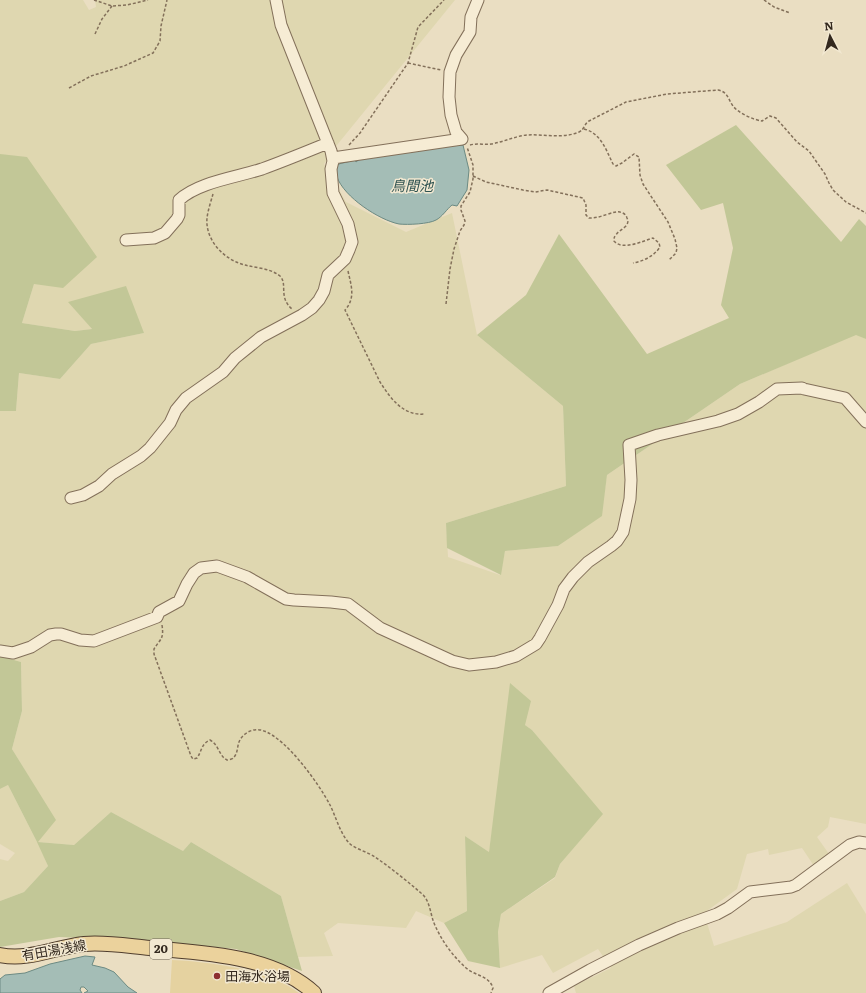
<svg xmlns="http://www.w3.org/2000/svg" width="866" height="993" viewBox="0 0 866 993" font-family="Literata,'Noto Sans JP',serif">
<rect width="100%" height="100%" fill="#eadec2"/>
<path fill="#dfd7b0" d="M0,0H83L89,10L96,7L95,0H455L337,145L324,164L346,202L406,232L452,213L477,335L563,406L566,486L446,523L448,557L500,575L505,551L558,546L601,516L607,475L740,384L856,334L866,339V824L830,817L828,827L817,837L829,854L814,866L802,848L769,855L768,849L747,854L737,889L704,913L714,946L787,922L847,883L866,914V993H576L574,986L611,968L598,949L553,973L542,955L500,968L498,932L501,914L555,878L560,864L602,814L532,730L525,725L508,723L489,852L465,836L467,911L444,923L416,911L406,928L338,923L324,933L333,956L298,957L281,896L191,842L183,851L111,812L74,845L38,842L48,866L24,892L0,901V859L8,861L15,853L0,844V789L8,785L37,842L55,820L12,749L22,711L21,662L0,656V411H16L19,373L60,379L91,344L144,333L69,302L92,329L75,331L22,323L34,284L0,154Z"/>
<path fill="#c2c797" d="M736,125L841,242L859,219L866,226V339L856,335L740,384L607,475L602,516L558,546L505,551L501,575L447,548L446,523L566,486L563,406L477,335L526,295L559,234L647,354L729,318L721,305L733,248L723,203L701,210L666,165Z
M0,154L27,157L97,257L63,288L34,284L22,323L75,331L92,329L68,302L126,286L144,333L91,344L60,379L19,373L16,411H0Z
M0,656L21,662L22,711L12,749L56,820L38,842L74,845L111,812L183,851L191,842L281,896L302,971L236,949L153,941L59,937L0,947V901L24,892L48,866L37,842L8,785L0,789Z
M510,683L531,701L525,725L532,730L603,814L560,864L555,877L501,914L498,932L500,968L468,961L444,923L467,911L465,836L489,852Z"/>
<path fill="#e5d2a0" d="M172,960C211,962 267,969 299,993H170Z"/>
<path fill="#a4bdb6" stroke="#6c8a83" d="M463,145L469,170L467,190L457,206L452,205C447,209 442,217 436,220C429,224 408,225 399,224C379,220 344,197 337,177C335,173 336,169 337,165C342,162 349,163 354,159L356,162L361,158L445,146Z
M85,956L95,957L92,965L105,968L114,972L128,987L137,993H84L88,991L84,987H81L80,990L82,993H0V979L5,975L25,973L50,964Z"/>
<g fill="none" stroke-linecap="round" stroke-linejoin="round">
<defs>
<path id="minor" d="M333,158L462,139L456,132L451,115L449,97L450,72L456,55L470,32L471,17L478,0
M126,240L154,238L165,233L177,219L179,215V200C198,182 238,177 262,169C284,161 306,152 328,143
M71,498L83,495L99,486L112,474L141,456L150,448L170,423L176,410L186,398L223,372L235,358L261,337L302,315L312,308L319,300L324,291L328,275L345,259L349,250L352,242L348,224L333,193L331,169L333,161L331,151L281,25L276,0
M0,651L13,653L31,647L50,635L56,634H61L80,640L94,641L157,617L159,612L179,601L187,584L194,573L201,568L217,566L247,577L286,599L294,600L331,602L348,604L380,628L452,661L469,665L496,662L516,656L536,644L540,638L558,605L564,589L573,577L588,562L611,546L617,541L623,532L630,499L631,480L629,445L658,435L718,421L738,414L759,402L777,389L802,388L804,389L845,398L866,422
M549,993L590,970L639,945L678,928L717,914L728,908L750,892L791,887L796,885L850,845L859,842L866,843"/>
<path id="major" d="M0,955C29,961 55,947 84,944C106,942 128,946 150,948C203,953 273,955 314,993"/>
</defs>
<use href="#minor" stroke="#83705a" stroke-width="13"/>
<use href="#major" stroke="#503e2e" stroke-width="16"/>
<path stroke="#83705a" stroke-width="1.5" stroke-dasharray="3 2" stroke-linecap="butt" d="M94,0L112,6L127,5L148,0
M764,0L774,7L790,13
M95,34L102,19L112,6
M408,63L441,70
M69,88L91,76L124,66L153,53L160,41L161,26L167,0
M584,129C601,133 606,150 613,164L616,166L622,163L634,154L639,157L640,175L643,184L668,222L675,239L677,248L676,253L669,260
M349,145L360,133L408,63L418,27L444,0
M470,145C477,143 484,145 491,144C504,142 515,136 527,135C544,134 563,139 579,132C585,129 584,124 589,121L626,102L667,94L718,90C728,92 728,99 733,106C738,113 754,120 762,121L770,116L776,118L797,142L809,151L825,174L829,183L833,190L846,202L866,213
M473,176L486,182L523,190L535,192L547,190L583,198L586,205V215L589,218C599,219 615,210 620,212C623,213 626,214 627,218C631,227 619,229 616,235C614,237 614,238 614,241C622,251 643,241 653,238L659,243L660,247C654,256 644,261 633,263
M213,194C211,201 208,210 207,218C205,240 224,260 245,265C256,268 270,268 280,276C288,284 278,297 292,309
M348,271C351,285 356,298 345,310L380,382C391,399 403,416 425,414
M446,304L450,269L454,249L460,231L464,225L465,221L461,210V206L470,192L473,179V165L467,147
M162,625C164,639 161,638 154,649V654L191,756L193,759L197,758C202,751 201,744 210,740C219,745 219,756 227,760C228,760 233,759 233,758C238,754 237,747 239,742C243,732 255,727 264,731C287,739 319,784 330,805C336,817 340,833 349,843C355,849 368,852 375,857C391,868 407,881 421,893C430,900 430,913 434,923C441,940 452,955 465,967C474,976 489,975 493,988L491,993"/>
<use href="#minor" stroke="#f6ecd4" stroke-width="11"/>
<use href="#major" stroke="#ebd29c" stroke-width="14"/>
</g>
<circle fill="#8d2f30" stroke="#f2e8d1" stroke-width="1.5" cx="217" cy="976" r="4"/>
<g text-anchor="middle" stroke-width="3" stroke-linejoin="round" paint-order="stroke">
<rect fill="#f2e8d1" stroke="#6c6254" stroke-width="1" x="150" y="939" width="22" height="20" rx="3"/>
<g font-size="12" font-weight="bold" fill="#33281e">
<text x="161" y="953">20</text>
</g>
<g font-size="13" fill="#33281e" stroke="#f2e8d1">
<text transform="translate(54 950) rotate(-10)" y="5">有田湯浅線</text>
</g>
<g font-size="13" fill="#33281e" stroke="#f2e8d1" text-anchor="start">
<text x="225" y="981">田海水浴場</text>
</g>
<g font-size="14" font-style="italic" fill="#2e5250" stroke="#f2e8d1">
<text x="412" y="191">鳥間池</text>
</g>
</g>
<g transform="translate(830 36) rotate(354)" stroke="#f2e8d1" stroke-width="3" paint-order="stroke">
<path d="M0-3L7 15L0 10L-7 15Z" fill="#33281e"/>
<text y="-6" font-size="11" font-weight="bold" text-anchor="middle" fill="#33281e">N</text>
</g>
</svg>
